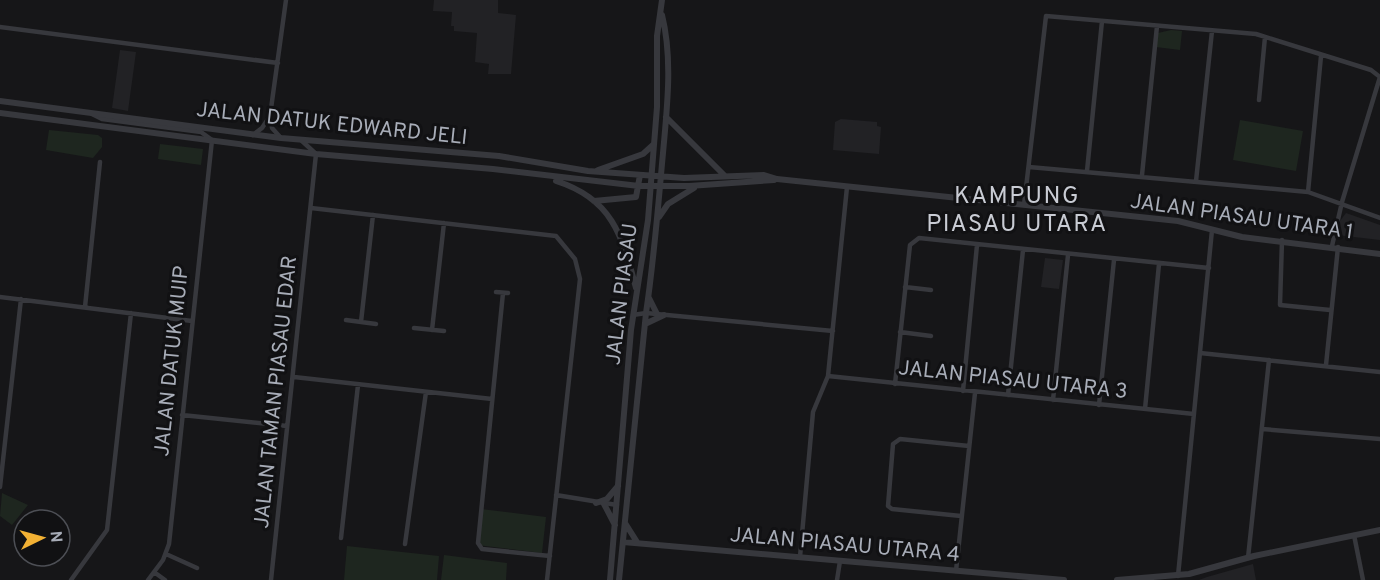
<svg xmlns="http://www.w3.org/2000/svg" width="1380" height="580" viewBox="0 0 1380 580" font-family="Overpass,sans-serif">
<rect width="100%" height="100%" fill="#161618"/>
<path fill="#222225" d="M434,0H498V13L516,15L511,74H488L489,64L475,62L477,33L454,31V26H451L452,12L433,11Z
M120,50L136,52L128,111L112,108Z
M841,119L877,122V126L881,127L879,154L833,150L835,122Z
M1346,213L1380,225V240L1337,235L1340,221Z
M1045,258L1063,260L1059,289L1041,287Z
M1253,564L1256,580H1199L1207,577Z"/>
<path fill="#1e261f" d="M1171,30L1182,31L1180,50L1156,47L1158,33Z
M1240,120L1303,131L1296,171L1233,160Z
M49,130L98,135L102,138V147L93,158L46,150Z
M160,144L203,149L201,165L158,159Z
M2,493L28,505L12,525L0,516Z
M481,509L546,517L542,553L477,545Z
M347,546L439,556L437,580H344Z
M444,555L507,563L506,580H441Z"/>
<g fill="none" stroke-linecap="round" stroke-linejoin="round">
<path stroke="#37383d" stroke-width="4.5" d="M0,27L278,63
M1259,100L1265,37
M92,114L102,119L201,132L212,140L169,544L163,560L148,580
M253,135L262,128L270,116
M281,138L272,128L270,116L286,0
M1029,167L1308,192L1380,218
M1087,171L1102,21
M1142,175L1157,26
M1196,181L1212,31
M1308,192L1321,56
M1024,205L1046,16L1256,34L1371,70L1380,77
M311,208L556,236L575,259L580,279L547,580
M1282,240L1280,305L1330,310
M1332,246L1342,202L1380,77
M905,287L931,290
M496,292L508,293
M503,293L478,543L482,549L550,556
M0,297L192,321
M85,307L100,162
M633,315L646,313L833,331
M346,320L376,324
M361,322L373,215
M414,328L444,331
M432,330L444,223
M900,332L931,336
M1200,353L1380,372
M1326,365L1338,247
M828,376L1194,414
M294,377L492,399
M895,384L910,245L919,238L1209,268
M963,391L977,245
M1008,395L1023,250
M1053,400L1068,255
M1099,405L1114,260
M1145,409L1159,264
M182,415L287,426
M1262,429L1380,439
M0,487L21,299
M556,495L617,505
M961,516L892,509L888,506L893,444L900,439L969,446
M1354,535L1363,580
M341,538L358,385
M405,544L426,392
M166,554L197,568
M800,557L813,412L828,376L847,187
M1248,558L1269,360
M956,571L975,393
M154,572L165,580
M1178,576L1212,230
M71,580L107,530L131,313
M271,580L316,154L301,140
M837,580L840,561"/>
<path stroke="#37383d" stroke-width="6" d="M0,101L281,138L499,156L588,171L684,178L764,175L777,179L1178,221L1242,237L1380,254
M0,113L316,154L493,169L639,186H689L774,180
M666,117L725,176
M598,170L643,154L654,144
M556,181C613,199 622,236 636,288
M594,201L636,197L640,175
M659,217L668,204L694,188
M649,298L657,314
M645,324L664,315
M596,503L607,499L618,486
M604,504L615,525
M625,523L637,542
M623,542L1064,580
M610,580L631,330L648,220L657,107V36L662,0
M619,580L646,313C654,260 658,207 663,153C667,108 673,59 662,15
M1117,580L1189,574L1254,556L1380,530"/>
</g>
<g text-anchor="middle" stroke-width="6" stroke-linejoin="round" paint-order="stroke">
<g font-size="21" fill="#a8adb8" stroke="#111113">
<text transform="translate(332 123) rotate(6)" y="7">JALAN DATUK EDWARD JELI</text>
<text transform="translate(1242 216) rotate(8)" y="7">JALAN PIASAU UTARA 1</text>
<text transform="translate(621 294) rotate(-83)" y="7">JALAN PIASAU</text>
<text transform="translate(171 361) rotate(-84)" y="7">JALAN DATUK MUIP</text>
<text transform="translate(1013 379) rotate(6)" y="7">JALAN PIASAU UTARA 3</text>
<text transform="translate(275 392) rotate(-84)" y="7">JALAN TAMAN PIASAU EDAR</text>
<text transform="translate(845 544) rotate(5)" y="7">JALAN PIASAU UTARA 4</text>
</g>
<g font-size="24" letter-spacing="1.5" fill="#c9ccd4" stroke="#111113">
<text x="1017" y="203">KAMPUNG<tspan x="1017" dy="28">PIASAU UTARA</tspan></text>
</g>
</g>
<g transform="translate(42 538) rotate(85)"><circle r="28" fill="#111113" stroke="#4d4f55" stroke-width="1.5"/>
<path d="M0-4.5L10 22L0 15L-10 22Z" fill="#f2b134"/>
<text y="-9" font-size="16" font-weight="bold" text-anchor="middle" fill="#a8adb8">N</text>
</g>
</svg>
